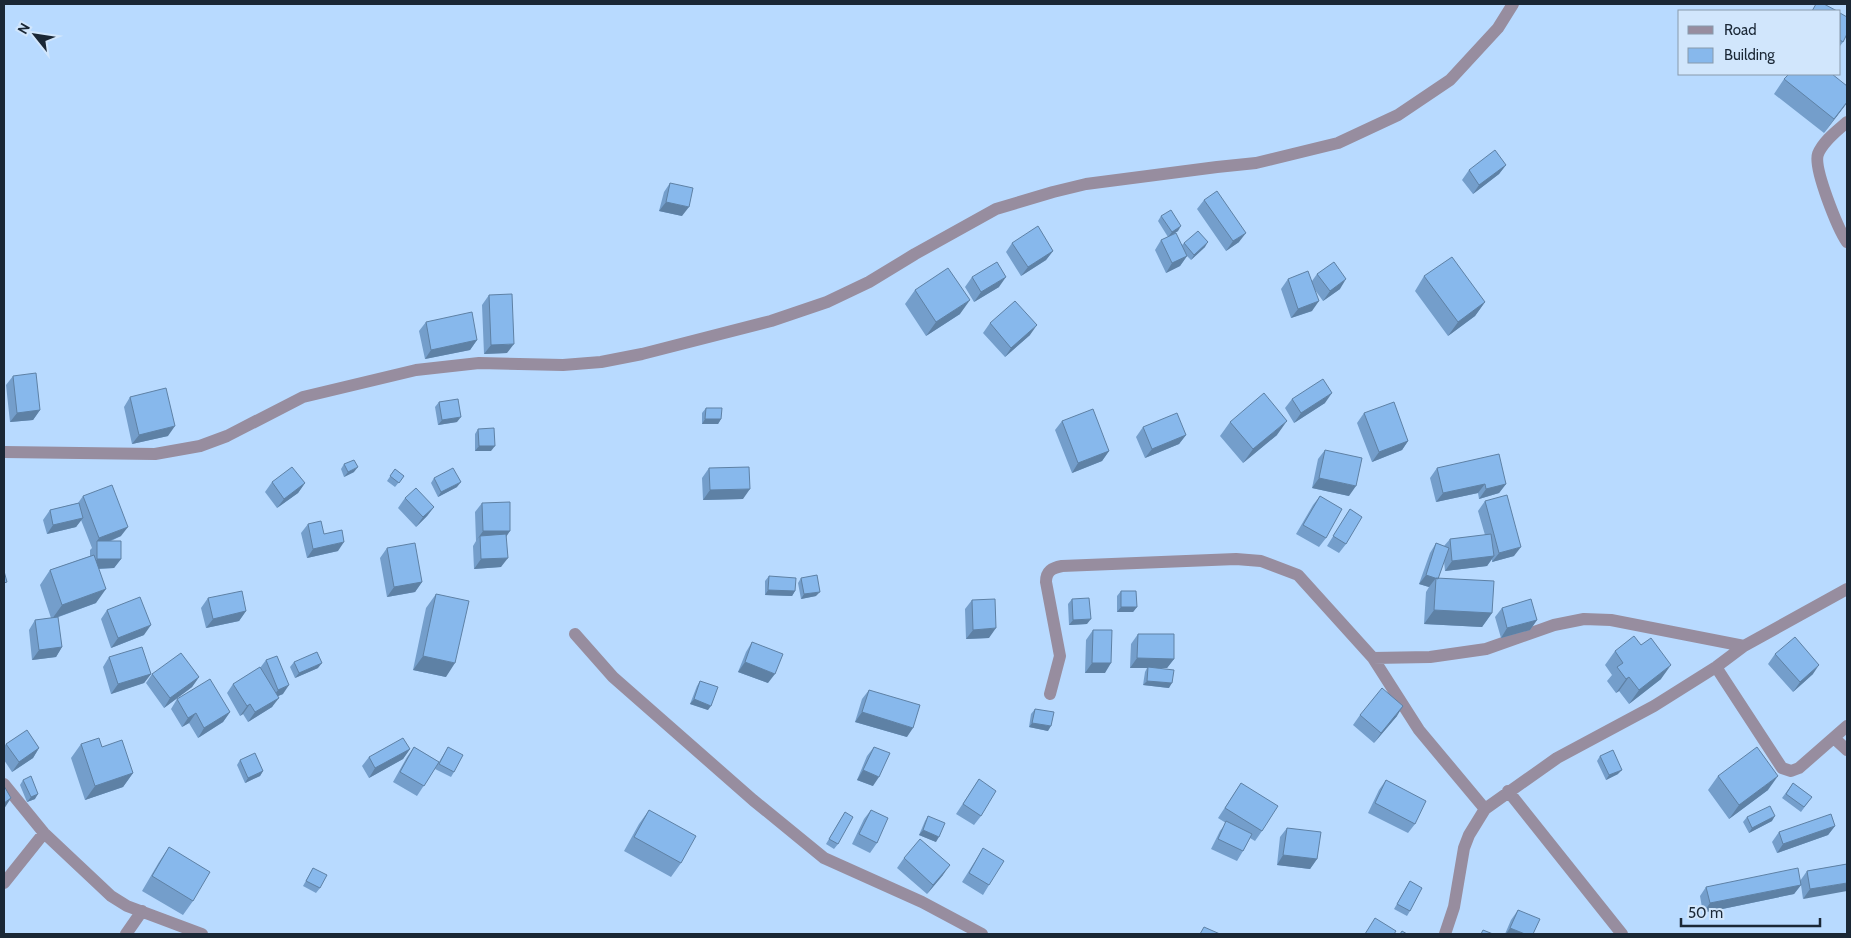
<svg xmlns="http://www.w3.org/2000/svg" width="1851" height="938" viewBox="0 0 1851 938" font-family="Cabin,sans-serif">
<rect width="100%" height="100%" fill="#b8daff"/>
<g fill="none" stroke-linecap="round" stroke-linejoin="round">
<path stroke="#978d9f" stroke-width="12" d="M1847,122C1838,130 1823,141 1818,154C1813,168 1838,229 1847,242
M4,452L155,454L200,446L227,436L303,397L416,370L479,363L563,365L601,362L642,354L771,321L827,302L869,282L915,254L996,209L1053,192L1086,184L1217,167L1256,163L1338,143L1398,115L1450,80L1498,28L1513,4
M575,634L613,677L753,800L824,858L922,902L982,934
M1373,658L1430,657L1486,649L1554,625L1584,619L1611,620L1744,646
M1716,667L1782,768L1791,771L1799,768L1847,726
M1050,694L1060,656L1046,582C1046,571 1052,568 1062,566L1236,559L1261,561L1298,575L1373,658L1419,730L1485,809
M1834,738L1847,750
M4,784L44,833L111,896L127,906L202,934
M1508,791L1622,934
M4,883L44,833
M126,934L142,911
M1445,934L1454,907L1464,848L1469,835L1485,809L1557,758L1654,706L1716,667L1744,646L1847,589"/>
</g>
<path fill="#749ecb" d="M1840,13L1843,42L1840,46Z
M1784,79L1847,86V103L1824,133L1774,94Z
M1506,165L1499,174L1473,194L1462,180L1469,170Z
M670,183L682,216L659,211L664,192Z
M1204,200L1239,242L1226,251L1197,209Z
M1161,216L1178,231L1169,237L1182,245L1184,243L1205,247L1191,260L1187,256L1180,266L1166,273L1155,250L1161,240L1168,237L1158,221Z
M1012,243L1053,251L1046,260L1021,276L1006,252Z
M1317,274L1340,289L1323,301L1315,290L1312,311L1291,318L1281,289L1288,279L1312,281Z
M1424,276L1485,302L1475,316L1448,336L1415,291Z
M972,277L999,287L974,302L965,287Z
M915,290L960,314L926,336L905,304Z
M489,295L507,353L484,354L482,305Z
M426,322L477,340L470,350L425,359L419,331Z
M990,323L1030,335L1005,357L983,333Z
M13,376L40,410L33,420L10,422L6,385Z
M130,397L168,436L132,444L124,407Z
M1292,399L1325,403L1294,423L1285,408Z
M439,402L457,422L438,425L435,407Z
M706,408L721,419L718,424H702V413Z
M1364,413L1408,441L1402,450L1372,462L1357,423Z
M1062,421L1109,451L1102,461L1072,473L1055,430Z
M1230,422L1277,435L1243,463L1220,436Z
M1143,427L1186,435L1179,444L1145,458L1136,437Z
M478,429L491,451H475V434Z
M1325,450L1349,496L1312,488L1318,459Z
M344,464L354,472L344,477L341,469Z
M709,468L743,499L703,500L702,478Z
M1437,468L1506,484L1499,493L1479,499L1478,493L1436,502L1430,478Z
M395,469L404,476L395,487L387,481Z
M434,478L457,487L438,497L431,483Z
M272,482L305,483L298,493L277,508L265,492Z
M83,496L121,536L111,541L121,559L114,568L99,569L96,603L56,618L62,647L56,657L32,660L29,630L35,620L51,618L40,585L50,570L90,556V550L92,548L81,520L76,527L47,534L43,520L50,510L78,503Z
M1320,496L1326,538L1319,547L1296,534L1313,505Z
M405,498L434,507L427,516L416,527L398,508Z
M1485,501L1514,556L1492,562V559L1487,566L1445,571L1444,561L1438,578L1492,613L1482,627L1424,624L1426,592L1429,587L1419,584L1430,553L1436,543L1444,546L1450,539L1485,535L1478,511Z
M482,503L506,537L501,567L474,569L473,546L476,541L475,512Z
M1350,509L1346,544L1339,553L1327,546Z
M308,524L324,534L338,551L307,558L301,533Z
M387,548L422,582L415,592L387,597L380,558Z
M769,576L795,591L792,596L765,595V581Z
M801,578L816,596L801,599L798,583Z
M1121,591L1137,607L1133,612H1117V596Z
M436,594L446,677L413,670L426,608Z
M208,598L246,611L239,621L206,628L201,608Z
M1072,599L1087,624L1069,625L1068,604Z
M972,600L989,638L966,639L965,609Z
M1502,608L1537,620L1530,630L1501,638L1495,617Z
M107,610L144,635L111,648L101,619Z
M1093,630L1105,673H1085L1086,640Z
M1138,634L1174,659L1167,668H1159L1169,688L1143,685L1145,672L1147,668H1130L1131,644Z
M752,642L768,683L738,672L746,652Z
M1615,651L1661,679L1629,704L1619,691L1616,693L1607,681L1612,675L1605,665Z
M1775,654L1813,674L1793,692L1768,664Z
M109,657L151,674L144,683L111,694L103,667Z
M266,660L283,694L278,696L272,707L248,722L243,714L240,716L227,693L233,684L260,668Z
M294,662L318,668L295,678L290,667Z
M152,674L199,677L192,687L164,708L146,683Z
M700,681L708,710L690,704L697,686Z
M869,690L907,737L855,722L862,699Z
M177,699L230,712L223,722L198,738L189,723L182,727L171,709Z
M1035,709L1048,731L1029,727L1031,714Z
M1360,715L1397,716L1374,743L1353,725Z
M6,744L39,748L33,758L12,772L4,760V747Z
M81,744L102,747L133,773L123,787L85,800L71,758Z
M414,747L439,762L448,747L454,772L451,777L435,769L438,764L417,796L393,782L407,757Z
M874,747L873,786L857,780L867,756Z
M410,749L403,759L369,778L362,766L369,757Z
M1600,756L1618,774L1606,780L1597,761Z
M240,760L263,771L260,776L245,783L237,765Z
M1718,776L1768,790L1729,819L1708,790Z
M979,779L981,816L974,825L956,814Z
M23,780L35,799L27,802L20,785Z
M1386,780L1415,824L1408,833L1368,813L1379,790Z
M1241,783L1262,831L1255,841L1250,838L1243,851L1237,861L1211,849L1220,831L1226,823L1218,818Z
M1793,783L1812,797L1801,812L1782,798Z
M649,810L681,863L671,877L624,851L639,824Z
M871,810L877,843L870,853L852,844L864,819Z
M845,812L838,844L834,849L826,844Z
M928,816L936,842L919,835L925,821Z
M1747,817L1772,821L1749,833L1743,822Z
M1835,826L1828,835L1777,853L1772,842L1779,832Z
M1287,828L1317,859L1310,869L1277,865L1280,837Z
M169,847L193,901L183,915L142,891L159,862Z
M983,848L989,885L983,895L962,882L977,858Z
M904,858L943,875L927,894L897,868Z
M1847,864L1803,899L1801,885L1794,894L1703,913L1700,896L1706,887L1800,881L1807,871Z
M313,868L320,888L316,893L303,886Z
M1410,881V911L1407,916L1394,909Z
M1518,910L1533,934H1505L1511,920Z"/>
<path fill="#5e81a5" d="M1847,102V103L1824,133L1834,119Z
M1506,165L1499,174L1473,194L1479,185Z
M666,202L689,207L682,216L659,211Z
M1181,226L1178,231L1168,237L1172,232Z
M1246,233L1239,242L1226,251L1233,241Z
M1208,242L1205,247L1191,260L1194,255Z
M1053,251L1046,260L1021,276L1028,267Z
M1187,256L1180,266L1166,273L1172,263Z
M1006,277L999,287L974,302L981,292Z
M1346,279L1340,289L1323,301L1330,291Z
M970,300L960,314L926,336L936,322Z
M1319,301L1312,311L1291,318L1298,309Z
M1485,302L1475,316L1448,336L1458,322Z
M1037,325L1030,335L1005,357L1011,348Z
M477,340L470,350L425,359L431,350Z
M514,344L507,353L484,354L491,345Z
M1332,393L1325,403L1294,423L1301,413Z
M40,410L33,420L10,422L17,413Z
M461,417L457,422L438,425L442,420Z
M705,419H721L718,424H702Z
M1287,421L1277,435L1243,463L1253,449Z
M175,426L168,436L132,444L139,435Z
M1186,435L1179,444L1145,458L1152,449Z
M1408,441L1402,450L1372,462L1379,452Z
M479,446H495L491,451H475Z
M1109,451L1102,461L1072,473L1078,463Z
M358,467L354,472L344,477L348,472Z
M1319,478L1356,486L1349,496L1312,488Z
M461,482L457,487L438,497L441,492Z
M305,483L298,493L277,508L284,499Z
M1485,484L1478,493L1436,502L1443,493Z
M1506,484L1499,493L1479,499L1486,489Z
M750,489L743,499L703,500L710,490Z
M434,507L427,516L416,527L423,517Z
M83,518L76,527L47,534L53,525Z
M128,527L121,536L97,546V541L99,538Z
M483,531H510L504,540L480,536L476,541Z
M344,542L338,551L307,558L313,549Z
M1521,547L1514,556L1492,562L1499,553Z
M1494,556L1487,566L1445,571L1452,561Z
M508,558L501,567L474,569L481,559Z
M97,559H121L114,568L90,569Z
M1426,575L1436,578L1429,587L1419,584Z
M422,582L415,592L387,597L394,587Z
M106,589L96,603L52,619L62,605Z
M768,590L795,591L792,596L765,595Z
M820,592L816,596L801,599L804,594Z
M1121,607H1137L1133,612H1117Z
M1434,610L1492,613L1482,627L1424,624Z
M246,611L239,621L206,628L213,619Z
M1091,619L1087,624L1069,625L1073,620Z
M1537,620L1530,630L1501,638L1507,628Z
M151,625L144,635L111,648L118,638Z
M996,628L989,638L966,639L973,630Z
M62,647L56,657L32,660L39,650Z
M423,656L455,663L446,677L413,670Z
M1137,658L1174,659L1167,668H1130Z
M745,662L775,674L768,683L738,672Z
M322,663L318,668L295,678L299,673Z
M1092,663H1111L1105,673H1085Z
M1671,665L1661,679L1629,704L1639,690Z
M1819,665L1813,674L1793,692L1800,682Z
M151,674L144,683L111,694L118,684Z
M199,677L192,687L164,708L170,698Z
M1629,677L1619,691L1616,693L1626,679Z
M1147,681L1172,683L1169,688L1143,685Z
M289,685L283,694L271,699L278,690Z
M279,698L272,707L248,722L255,712Z
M694,699L711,706L708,710L690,704Z
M250,704L243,714L240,716L247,706Z
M1403,706L1397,716L1374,743L1381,733Z
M230,712L223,722L198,738L204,728Z
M862,712L913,728L907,737L855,722Z
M196,713L189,723L182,727L188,718Z
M1032,723L1051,726L1048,731L1029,727Z
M39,748L33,758L12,772L19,762Z
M410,749L403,759L369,778L375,768Z
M863,770L879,777L873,786L857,780Z
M1622,770L1618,774L1606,780L1609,775Z
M263,771L260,776L245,783L248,778Z
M133,773L123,787L85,800L95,786Z
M1778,776L1768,790L1729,819L1739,805Z
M38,794L35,799L27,802L31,797Z
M11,798L4,809V803Z
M1775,816L1772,821L1749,833L1752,828Z
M1835,826L1828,835L1777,853L1783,844Z
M923,830L939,837L936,842L919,835Z
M1283,855L1317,859L1310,869L1277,865Z
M950,865L943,875L927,894L933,885Z
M1847,883V891L1803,899L1810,889Z
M1801,885L1794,894L1703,913L1710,903Z
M1510,928L1525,934H1506Z"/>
<path fill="#87b8ec" stroke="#5e81a5" d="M1816,4H1824L1837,11H1812Z
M1840,13L1847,17V34L1843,42L1840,40Z
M1789,74H1832L1847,86V102L1834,119L1784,79Z
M1495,150L1506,165L1479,185L1469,170Z
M670,183L693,188L689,207L666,202Z
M1217,191L1246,233L1233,241L1204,200Z
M1171,210L1181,226L1172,232L1161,216Z
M1038,226L1053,251L1028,267L1012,243Z
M1198,231L1208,242L1194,255L1184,243Z
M1176,233L1187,256L1172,263L1161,240Z
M1452,257L1485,302L1458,322L1424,276Z
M997,262L1006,277L981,292L972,277Z
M1334,262L1346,279L1330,291L1317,274Z
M948,268L970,300L936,322L915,290Z
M1308,271L1319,301L1298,309L1288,279Z
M512,294L514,344L491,345L489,295Z
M1015,301L1037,325L1011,348L990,323Z
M472,312L477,340L431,350L426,322Z
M36,373L40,410L17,413L13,376Z
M1323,379L1332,393L1301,413L1292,399Z
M166,388L175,426L139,435L130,397Z
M1264,393L1287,421L1253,449L1230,422Z
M458,399L461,417L442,420L439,402Z
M1394,402L1408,441L1379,452L1364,413Z
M706,408H722L721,419H705Z
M1093,409L1109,451L1078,463L1062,421Z
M1177,413L1186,435L1152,449L1143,427Z
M494,428L495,446H479L478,429Z
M1325,450L1362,458L1356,486L1319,478Z
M1499,454L1506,484L1486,489L1485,484L1443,493L1437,468Z
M354,460L358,467L348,472L344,464Z
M292,467L305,483L284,499L272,482Z
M749,467L750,489L710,490L709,468Z
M453,468L461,482L441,492L434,478Z
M395,469L404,476L399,483L390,476Z
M112,485L128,527L99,538L83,496Z
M416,488L434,507L423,517L405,498Z
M1507,495L1521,547L1499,553L1485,501Z
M1320,496L1342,509L1326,538L1303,525Z
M510,502V531H483L482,503Z
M79,503L83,518L53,525L50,510Z
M1350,509L1362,517L1346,544L1333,536Z
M321,521L324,534L342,530L344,542L313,549L308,524Z
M506,534L508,558L481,559L480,536Z
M1491,534L1494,556L1452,561L1450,539Z
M97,541H121V559H97Z
M415,543L422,582L394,587L387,548Z
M1436,543L1449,548L1438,579L1426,575Z
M94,555L106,589L62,605L50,570Z
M4,571L7,582L4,583Z
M817,575L820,592L804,594L801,578Z
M769,576L796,578L795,591L768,590Z
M1436,578L1494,581L1492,613L1434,610Z
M242,591L246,611L213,619L208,598Z
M1121,591H1136L1137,607H1121Z
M436,594L469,601L455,663L423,656Z
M140,597L151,625L118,638L107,610Z
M1089,598L1091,619L1073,620L1072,599Z
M995,599L996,628L973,630L972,600Z
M1531,599L1537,620L1507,628L1502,608Z
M58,617L62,647L39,650L35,620Z
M1093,630H1112L1111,663H1092Z
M1138,634H1174V659L1137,658Z
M1634,636L1641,645L1651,638L1671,665L1639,690L1629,677L1626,679L1617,667L1623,663L1615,651Z
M1795,637L1819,665L1800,682L1775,654Z
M752,642L783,654L775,674L745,662Z
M142,647L151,674L118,684L109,657Z
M317,652L322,663L299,673L294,662Z
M181,653L199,677L170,698L152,674Z
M277,656L289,685L278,690L266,660Z
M260,667L279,698L255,712L250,704L247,706L233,684Z
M1148,667L1174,670L1172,683L1147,681Z
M210,679L230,712L204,728L196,713L188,718L177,699Z
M700,681L718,687L711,706L694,699Z
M1382,688L1403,706L1381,733L1360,715Z
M869,690L920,705L913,728L862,712Z
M1035,709L1054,712L1051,726L1032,723Z
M27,730L39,748L19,762L6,744Z
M99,738L102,747L122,740L133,773L95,786L81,744Z
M403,738L410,749L375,768L369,757Z
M414,747L439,762L424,786L400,772Z
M448,747L463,755L454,772L439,764Z
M874,747L890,753L879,777L863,770Z
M1757,747L1778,776L1739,805L1718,776Z
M1613,750L1622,770L1609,775L1600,756Z
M255,753L263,771L248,778L240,760Z
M31,776L38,794L31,797L23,780Z
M979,779L996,791L981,816L963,804Z
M1386,780L1426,801L1415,824L1375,803Z
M1241,783L1278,806L1262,831L1225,808Z
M1793,783L1812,797L1804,807L1786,794Z
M4,786L11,798L4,803Z
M1770,806L1775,816L1752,828L1747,817Z
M649,810L696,836L681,863L634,837Z
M871,810L888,818L877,843L859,834Z
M845,812L853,817L838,844L829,839Z
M1831,814L1835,826L1783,844L1779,832Z
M928,816L945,823L939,837L923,830Z
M1226,821L1252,834L1243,851L1218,839Z
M1287,828L1321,832L1317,859L1283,855Z
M920,839L950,865L933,885L904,858Z
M169,847L210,872L193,901L152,876Z
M983,848L1004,861L989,885L969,873Z
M1847,864V883L1810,889L1807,871Z
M313,868L327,875L320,888L306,881Z
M1798,868L1801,885L1710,903L1706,887Z
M1410,881L1422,888L1410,911L1397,904Z
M1518,910L1540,919L1533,934H1525L1510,928Z
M1375,918L1396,931L1394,934H1365Z
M1204,927L1220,934H1200Z
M1483,930L1493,934H1481Z
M1402,931L1407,934H1400Z"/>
<rect width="1851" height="938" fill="none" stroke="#1a2735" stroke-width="10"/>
<rect x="1678" y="10" width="162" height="65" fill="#d1e6fc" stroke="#889aac"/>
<rect x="1688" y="26" width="25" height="8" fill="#978d9f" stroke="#889aac"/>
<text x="1724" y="35" font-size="15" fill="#1a2735">Road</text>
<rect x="1688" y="48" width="25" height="15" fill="#87b8ec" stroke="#889aac"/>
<text x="1724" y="60" font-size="15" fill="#1a2735">Building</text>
<g transform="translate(35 35) rotate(300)" stroke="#d1e6fc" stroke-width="4" paint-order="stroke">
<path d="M0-4L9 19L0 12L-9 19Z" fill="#1a2735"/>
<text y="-8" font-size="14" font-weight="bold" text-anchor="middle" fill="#1a2735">N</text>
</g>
<path d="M1681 918v8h139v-8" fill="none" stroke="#1a2735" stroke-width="2.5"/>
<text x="1688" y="918" font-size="15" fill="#1a2735" stroke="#d1e6fc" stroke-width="4" paint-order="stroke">50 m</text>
</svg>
